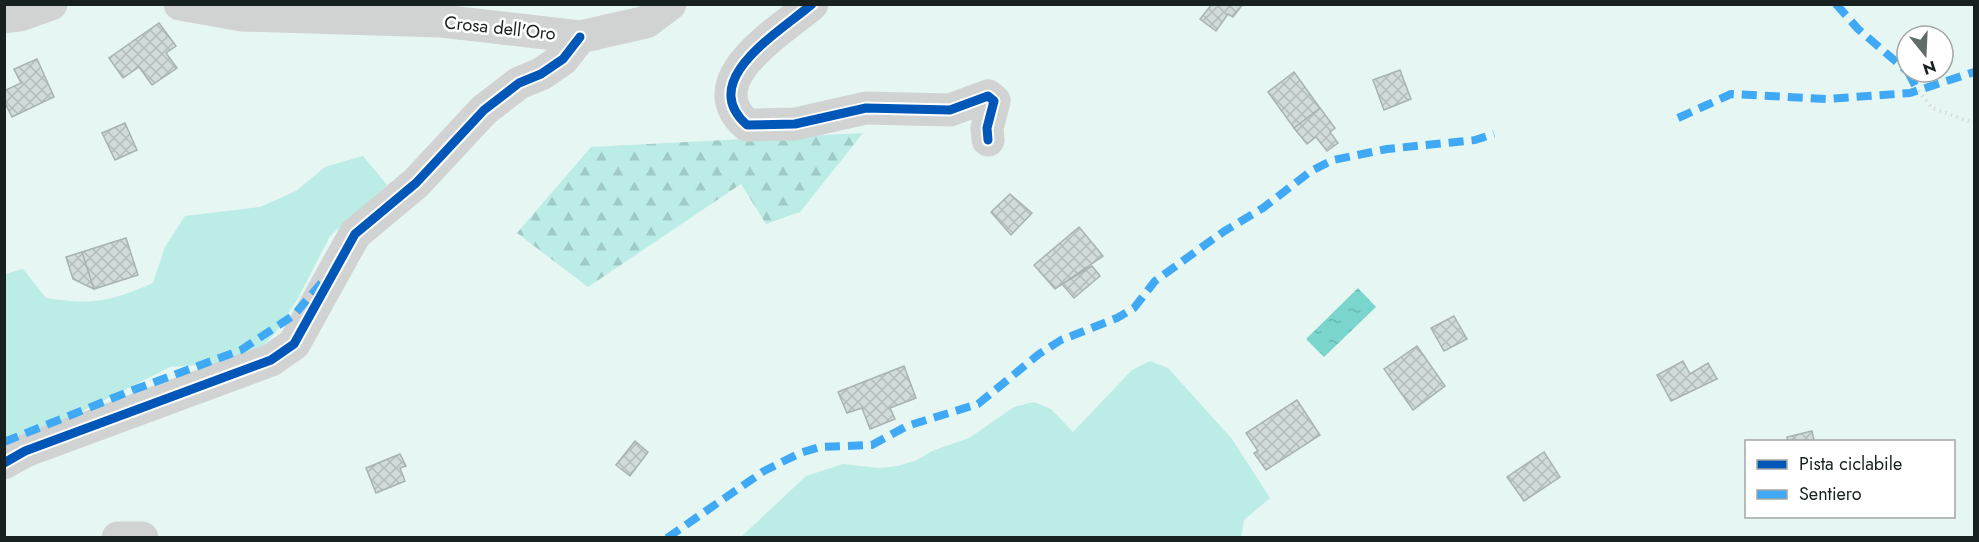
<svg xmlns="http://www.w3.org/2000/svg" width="1979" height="542" viewBox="0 0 1979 542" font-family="Jost,sans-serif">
<defs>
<pattern id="forest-firs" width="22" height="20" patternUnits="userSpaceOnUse" patternTransform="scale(1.5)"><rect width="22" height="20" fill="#bbece6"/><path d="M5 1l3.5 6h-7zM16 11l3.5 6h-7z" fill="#a0cac5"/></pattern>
<pattern id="water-ripples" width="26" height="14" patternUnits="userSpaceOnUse" patternTransform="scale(1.5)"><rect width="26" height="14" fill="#7ad6cd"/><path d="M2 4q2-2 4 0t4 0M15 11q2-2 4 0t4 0" fill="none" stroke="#69b7b0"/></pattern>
<pattern id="building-cross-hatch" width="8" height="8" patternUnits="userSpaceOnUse" patternTransform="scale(1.5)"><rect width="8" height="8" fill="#d0dcda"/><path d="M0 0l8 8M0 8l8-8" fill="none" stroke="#b2bcbb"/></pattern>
</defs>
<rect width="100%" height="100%" fill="#e6f6f3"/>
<path fill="#bbece6" d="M363,156L387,185L330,236L297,300L275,333L248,362L170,367L5,450V274L23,269L46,298C92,305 110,302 153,283L165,247L185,216L260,207L296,191L325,167Z
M1150,361L1168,368L1232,439L1270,498L1244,520L1241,537H741L806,476L843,464L879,468L898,466L917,460L932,451L969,438L1014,407L1034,402L1051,409L1073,432L1132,370Z"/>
<path fill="url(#forest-firs)" d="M863,133L800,212L766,224L741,184L588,287L517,233L591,147Z"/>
<path fill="url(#water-ripples)" d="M1358,288L1376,307L1324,357L1306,339Z"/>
<path fill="url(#building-cross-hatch)" stroke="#a7b3b2" stroke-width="1.5" d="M1212,4H1243L1233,17L1228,14L1216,31L1200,19Z
M159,23L176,46L166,53L177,68L152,85L139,67L123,78L109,58Z
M37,59L54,97L12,117L4,101V91L21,83L14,69Z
M1400,70L1411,99L1384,110L1373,80Z
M1294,72L1320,108L1294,128L1268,92Z
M1320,108L1335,128L1330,132L1338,143L1327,151L1316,137L1307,144L1294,128Z
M125,123L137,150L115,160L102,133Z
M1010,194L1032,213L1011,235L991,212Z
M1079,227L1103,256L1055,289L1034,265Z
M126,238L138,275L94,289L82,252Z
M82,252L94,289L73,279L66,257Z
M1092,266L1100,276L1074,298L1062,284Z
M1454,316L1467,339L1444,351L1431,328Z
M1417,346L1445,386L1413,410L1384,369Z
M1683,361L1690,374L1708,363L1717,379L1671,401L1657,375Z
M904,366L916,398L890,408L895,419L870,429L862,408L847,413L838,392Z
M1297,400L1320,435L1266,470L1254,453L1258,451L1246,433Z
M1812,431L1814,441L1832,442H1788L1787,437Z
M635,441L648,452L630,476L616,465Z
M1544,452L1560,477L1524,501L1507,477Z
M400,454L406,466L400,468L405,481L376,493L366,468Z"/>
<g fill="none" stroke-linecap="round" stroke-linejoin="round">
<path stroke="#d8dcdb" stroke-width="4" stroke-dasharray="1.5 4.5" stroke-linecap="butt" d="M1918,91L1932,108L1974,123"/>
<path stroke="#d0d3d2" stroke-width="33" d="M180,4L242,15L441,21L580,37L646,22L670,4
M812,4C780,32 696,80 747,125L795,124L866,108L950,110L988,96L994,101L987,128L988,140
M4,17L20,15L51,4
M4,463L25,451L271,360L294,344L355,234L416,183L484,110L519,83L541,74L563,59L580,37
M118,538H142"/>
<path stroke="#3fa9f5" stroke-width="8" stroke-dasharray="15 8" stroke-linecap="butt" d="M1836,4L1858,29L1907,71
M1908,72L1918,91
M1678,118L1731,94L1827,99L1910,93L1974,72
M4,442L133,390L241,350L294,315L323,281
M667,538L764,471L800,453L820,447L872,445L907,426L978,404L1039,354L1061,340L1117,318L1134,308L1155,281L1223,232L1263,208L1311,171L1333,160L1387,149L1475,140L1494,134"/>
<defs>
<path id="cycleway" d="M812,4C780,32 696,80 747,125L795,124L866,108L950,110L988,96L994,101L987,128L988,140
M4,463L25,451L271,360L294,344L355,234L416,183L484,110L519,83L541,74L563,59L580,37"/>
</defs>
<use href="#cycleway" stroke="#fff" stroke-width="13"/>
<use href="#cycleway" stroke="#0057b8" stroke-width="9"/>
</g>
<g text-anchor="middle" stroke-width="5" stroke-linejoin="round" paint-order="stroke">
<g font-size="18" fill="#172120" stroke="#fff">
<text transform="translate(500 28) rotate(6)" y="6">Crosa dell'Oro</text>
</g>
</g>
<rect width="1979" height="542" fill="none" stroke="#172120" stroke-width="12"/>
<rect x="1745" y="440" width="210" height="78" fill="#ffffff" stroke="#a2a6a6" stroke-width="1.5"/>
<rect x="1757" y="460" width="30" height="9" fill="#0057b8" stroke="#a2a6a6" stroke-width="1.5"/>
<text x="1799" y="470" font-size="18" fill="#172120">Pista ciclabile</text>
<rect x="1757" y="490" width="30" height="9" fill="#3fa9f5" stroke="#a2a6a6" stroke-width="1.5"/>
<text x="1799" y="500" font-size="18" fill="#172120">Sentiero</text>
<g transform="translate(1925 54) rotate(162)"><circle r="28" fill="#ffffff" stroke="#a2a6a6" stroke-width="1.5"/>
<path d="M0-4.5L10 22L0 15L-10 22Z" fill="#5f6c6a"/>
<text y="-9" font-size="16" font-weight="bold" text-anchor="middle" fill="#172120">N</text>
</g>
</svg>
